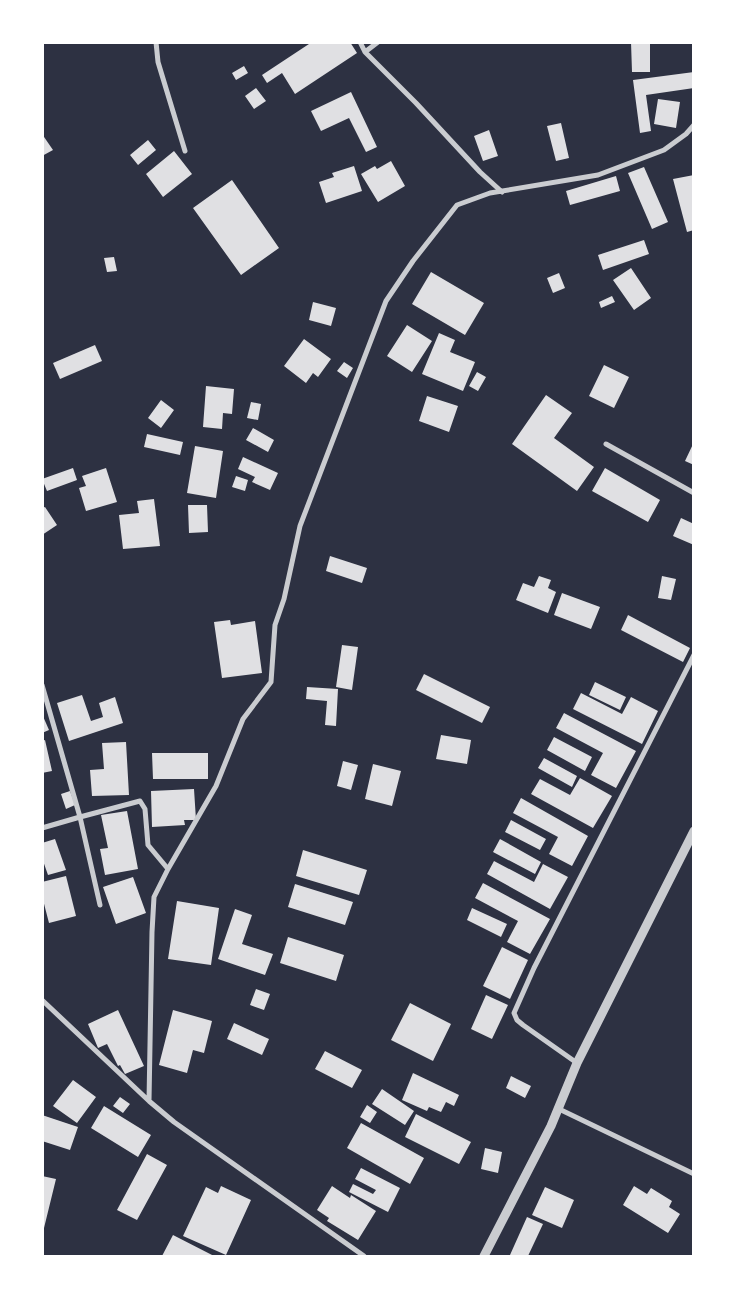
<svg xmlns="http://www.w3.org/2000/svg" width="736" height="1299" viewBox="0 0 736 1299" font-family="'Fira Sans',sans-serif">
<rect width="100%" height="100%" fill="#2d3142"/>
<path fill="#e0e0e3" d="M312,42H350L357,53L295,94L282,73L267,83L262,75Z
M631,42H650V72H632Z
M244,66L248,73L236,80L232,73Z
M694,72V88L646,95L651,131L640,133L633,80Z
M256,88L266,101L254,109L245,96Z
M351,92L377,147L366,152L349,118L321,131L311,111Z
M658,99L680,102L676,128L654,124Z
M561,123L569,158L556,161L547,126Z
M489,130L498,156L483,161L474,136Z
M42,134L53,150L42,156Z
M148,140L156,150L138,165L130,155Z
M174,151L192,174L163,197L146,174Z
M391,161L405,186L378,202L361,174L375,166L377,169Z
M354,166L362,191L326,203L319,182L334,177L332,173Z
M644,167L668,222L652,229L628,173Z
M694,175V230L687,232L673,179Z
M616,176L620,191L570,205L566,191Z
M232,180L279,248L241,275L193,208Z
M644,240L649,254L603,270L598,255Z
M114,257L117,271L107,272L104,258Z
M631,268L651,298L634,310L613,280Z
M431,272L484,303L465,335L412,304Z
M559,273L565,288L553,293L547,278Z
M612,296L615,302L601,308L599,302Z
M313,302L336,308L331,326L309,320Z
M407,325L432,341L412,372L387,356Z
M439,333L455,340L450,352L475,362L463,391L422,374Z
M304,339L331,359L318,377L313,373L306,383L284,366Z
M95,345L102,361L60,379L53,363Z
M344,362L353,368L347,378L337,371Z
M604,365L629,377L614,408L589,396Z
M477,372L486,377L478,391L469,386Z
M206,386L234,389L232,414L223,413L222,429L203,427Z
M546,395L572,413L554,438L594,467L577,491L512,444Z
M427,396L458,406L449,432L419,421Z
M161,400L174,410L161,428L148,418Z
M251,402L261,404L258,420L247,418Z
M253,428L274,440L268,452L246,440Z
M147,434L183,442L180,455L144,447Z
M694,442V465L685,461Z
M195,446L223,451L216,498L187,493Z
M243,457L278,473L270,490L252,482L255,477L238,469Z
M73,468L77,480L47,491L42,479Z
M106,468L117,502L86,511L79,488L86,486L82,476Z
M605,468L660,500L648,522L592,491Z
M236,476L248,480L245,491L232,487Z
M154,499L160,546L123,549L119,515L139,513L137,501Z
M188,505H207L208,532L189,533Z
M45,507L57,525L42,535V508Z
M681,518L694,524V545L673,536Z
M330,556L367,568L362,583L326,571Z
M539,576L551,580L548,588L556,592L548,613L516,600L523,583L534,587Z
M662,576L676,579L671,600L658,598Z
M562,593L600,607L591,629L554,615Z
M628,615L690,648L683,662L621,630Z
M230,620L231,625L255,621L262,673L222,678L214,622Z
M342,645L358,647L352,690L336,687Z
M424,674L490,707L482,723L416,690Z
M595,682L626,697L620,710L589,695Z
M307,687L338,689L336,726L325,725L327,701L306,699Z
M581,693L622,714L631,697L658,711L642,744L573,709Z
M82,695L91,721L103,717L99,703L115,697L123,723L69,741L57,703Z
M564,713L636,751L616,788L591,775L603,753L556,728Z
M42,714L49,730L42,733Z
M441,735L471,740L467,764L436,759Z
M554,737L592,757L585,771L547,750Z
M45,740L52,771L42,773V741Z
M126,742L129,795L92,796L90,770L104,769L102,743Z
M152,753H208V779H153Z
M544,758L577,776L572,787L538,768Z
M343,761L358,765L351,790L337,786Z
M373,764L401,771L392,806L365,799Z
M580,778L612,796L593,828L531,794L540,779L570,795Z
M194,789L196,820H184L185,825L152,827L151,791Z
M70,791L75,805L66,809L61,794Z
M521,798L588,836L572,866L549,854L558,837L513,813Z
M127,811L138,869L105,875L100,849L108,848L101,815Z
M511,820L546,839L540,850L505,832Z
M55,839L66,870L48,875L42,858V843Z
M500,839L541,862L535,874L493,852Z
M303,850L367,870L359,895L296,876Z
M494,861L534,882L543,864L568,877L550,909L487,874Z
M66,876L76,916L49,923L42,896V882Z
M133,877L146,913L116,924L103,887Z
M483,883L550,919L530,954L507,942L518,921L475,898Z
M295,884L353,902L345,925L288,907Z
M177,901L219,908L211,965L168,959Z
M472,908L507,924L501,937L467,920Z
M235,909L252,915L242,944L273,954L265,975L218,959Z
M288,937L344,955L336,981L280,963Z
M502,947L528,960L510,999L483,986Z
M256,989L270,994L264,1010L250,1005Z
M486,995L508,1005L492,1039L471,1029Z
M410,1003L451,1024L433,1061L391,1040Z
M118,1010L144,1066L125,1074L120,1065L118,1066L107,1044L98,1048L88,1024Z
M173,1010L212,1021L204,1053L193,1050L187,1073L159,1065Z
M234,1023L269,1039L262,1055L227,1039Z
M325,1051L362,1070L352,1088L315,1069Z
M413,1073L459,1095L454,1106L446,1102L441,1112L429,1107L427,1111L402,1100Z
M511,1076L531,1086L525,1098L506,1088Z
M73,1080L96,1097L77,1123L53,1106Z
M382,1089L414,1111L405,1125L372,1104Z
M120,1097L130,1104L123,1113L113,1106Z
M367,1105L377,1112L370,1123L360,1117Z
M104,1106L151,1135L138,1157L91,1128Z
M416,1114L471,1142L459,1164L405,1137Z
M42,1115L78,1127L70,1150L42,1141Z
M361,1123L424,1158L410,1184L347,1148Z
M485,1148L502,1152L498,1173L481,1169Z
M147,1154L167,1165L137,1220L117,1210Z
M361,1168L400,1188L388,1212L349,1192L353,1184L373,1194L376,1190L355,1179Z
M42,1176L56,1179L44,1228H42Z
M221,1186L251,1200L226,1255L183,1236L206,1187L218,1193Z
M332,1186L350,1198L351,1195L376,1211L358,1240L327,1221L329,1218L317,1210Z
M634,1186L647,1194L651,1188L672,1201L669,1207L680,1214L668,1233L623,1205Z
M545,1187L574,1200L562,1228L532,1215Z
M527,1217L543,1224L528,1256H514L510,1255Z
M173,1235L214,1256H162Z"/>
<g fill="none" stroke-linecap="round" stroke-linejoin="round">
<path stroke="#caccd0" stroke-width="5" d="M156,42L158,62L185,151
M360,42L365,52L416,103L480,172L502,192
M365,52L378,42
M606,444L694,493
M42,685L80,817L42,828
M100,905L80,817L140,801L145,809L148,845L168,869
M42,1000L149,1101L174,1122L364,1256
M577,1063L523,1025L517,1020L514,1013L534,968L694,655
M149,1101L152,932L154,897L168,869L216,786L243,719L271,682L275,625L284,599L300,526L386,301L413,261L457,205L490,193L598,175L664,150L686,134L694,125
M559,1109L694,1174"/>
<path stroke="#caccd0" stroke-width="9" d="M484,1256L551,1126L577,1063L694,831"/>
</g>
<rect width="736" height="1299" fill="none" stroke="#ffffff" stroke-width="88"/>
</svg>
